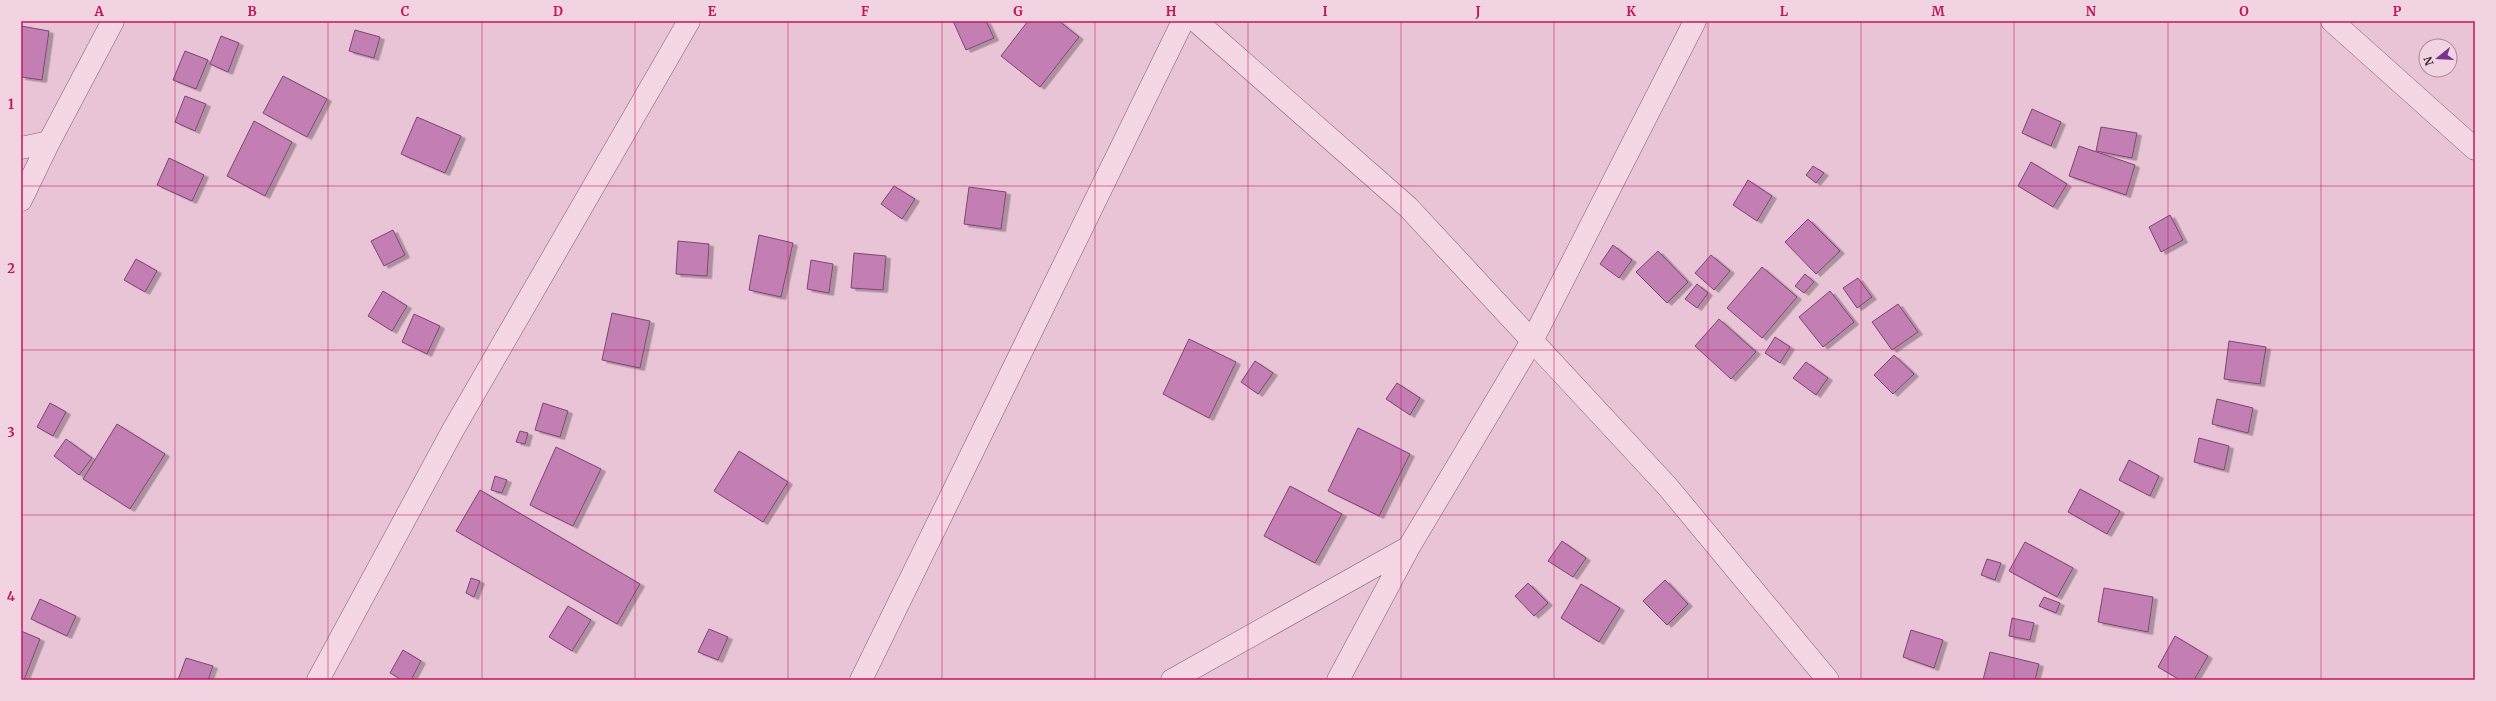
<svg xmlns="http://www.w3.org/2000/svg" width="2496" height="701" viewBox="0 0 2496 701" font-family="Merriweather,serif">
<defs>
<filter id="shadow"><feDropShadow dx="4.5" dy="2.5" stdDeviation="0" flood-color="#0004"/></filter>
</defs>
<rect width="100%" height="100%" fill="#e9c4d6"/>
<path fill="#c37eb3" stroke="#7e4572" filter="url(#shadow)" d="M953,21H986L994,38L966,50Z
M1028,21H1059L1079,37L1040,87L1001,56Z
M21,26L49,31L42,80L21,77Z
M355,30L380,37L374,58L349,51Z
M221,36L239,43L228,72L210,64Z
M185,51L208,60L196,89L173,80Z
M283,76L327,99L307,137L263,113Z
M185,96L206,104L195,131L175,122Z
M2032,109L2061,122L2051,146L2022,133Z
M417,117L461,136L445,173L401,154Z
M254,121L292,142L265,196L227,176Z
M2101,127L2137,133L2132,158L2096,151Z
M2079,146L2135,165L2126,195L2069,176Z
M169,158L204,175L192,201L157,185Z
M2031,162L2067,184L2053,207L2018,186Z
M1813,166L1824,173L1816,183L1806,175Z
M1748,180L1772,196L1757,221L1733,205Z
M894,186L915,199L902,219L881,204Z
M969,187L1006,192L1001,229L964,224Z
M2170,215L2183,240L2161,252L2149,227Z
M1808,219L1840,251L1816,274L1785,242Z
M393,230L405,255L384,266L371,241Z
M759,235L793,243L781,297L749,290Z
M678,241L709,244L707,276L676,274Z
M1613,245L1632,260L1619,278L1600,264Z
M1658,251L1688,282L1667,303L1636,272Z
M854,253L886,256L883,290L851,288Z
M1711,255L1730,271L1714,290L1695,273Z
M136,259L157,271L145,292L124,280Z
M811,260L833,264L829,293L807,289Z
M1762,267L1797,297L1762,338L1727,308Z
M1805,274L1814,282L1804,293L1795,286Z
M1858,278L1872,297L1857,308L1843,288Z
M1697,284L1708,293L1697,308L1685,299Z
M383,291L407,306L392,331L368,316Z
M1830,291L1854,322L1823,347L1799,317Z
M1898,304L1918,332L1892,350L1872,322Z
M612,313L650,321L640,368L602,360Z
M414,314L440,326L427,354L402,342Z
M1719,319L1756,352L1731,379L1695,346Z
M1775,337L1790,347L1780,363L1765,353Z
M1189,339L1236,362L1209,418L1163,394Z
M2229,341L2266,347L2260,384L2224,379Z
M1894,355L1914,374L1893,394L1874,375Z
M1255,361L1273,373L1258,394L1241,382Z
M1806,362L1828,378L1816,395L1793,378Z
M1397,383L1420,398L1410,415L1386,399Z
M2217,399L2253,408L2248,433L2212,424Z
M50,403L66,412L53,436L37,427Z
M543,403L568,411L560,437L535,430Z
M117,424L165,454L130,509L83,479Z
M1358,428L1410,454L1379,516L1328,491Z
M520,431L528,433L525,444L516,442Z
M2199,438L2229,446L2224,470L2194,462Z
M66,439L92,458L79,475L54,456Z
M556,447L601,469L573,526L530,505Z
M739,451L788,482L763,522L714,491Z
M2129,460L2159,476L2150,496L2119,480Z
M495,476L507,480L502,493L491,490Z
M1290,486L1342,514L1315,563L1264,536Z
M2080,489L2120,511L2107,534L2068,512Z
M480,490L640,584L617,624L456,531Z
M1562,541L1586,558L1573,577L1548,561Z
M2025,542L2073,568L2057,597L2009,571Z
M1987,559L2001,563L1995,580L1981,575Z
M471,578L480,581L474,597L466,593Z
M1665,580L1688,604L1667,625L1643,601Z
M1528,583L1548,603L1534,616L1515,596Z
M1581,584L1620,608L1599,642L1561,618Z
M2104,588L2153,597L2148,632L2098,622Z
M2044,597L2060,603L2056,613L2039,606Z
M40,599L76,616L67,636L31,619Z
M568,606L591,620L572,651L549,637Z
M2012,618L2034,623L2030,640L2009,636Z
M709,629L728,637L718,660L698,652Z
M1911,630L1943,640L1934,668L1903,657Z
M21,631L40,639L24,680H21Z
M2175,636L2208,656L2194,680H2180L2158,667Z
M403,650L421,661L411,680H402L390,673Z
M1990,652L2039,664L2035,680H1983Z
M186,658L213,666L208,680H178Z"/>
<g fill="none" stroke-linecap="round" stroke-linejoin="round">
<defs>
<path id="street" d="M1196,21L1408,207L1667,486L1828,680
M2332,21L2475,149
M21,148L49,142
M21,200L49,142L113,21
M318,680L453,430L689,21
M861,680L1183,21
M1172,680L1409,547L1532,341L1695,21
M1338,680L1409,547"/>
</defs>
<use href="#street" stroke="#815c75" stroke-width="23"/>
<use href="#street" stroke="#f5d6e5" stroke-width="22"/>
</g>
<path fill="none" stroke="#c2185b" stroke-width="1" stroke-opacity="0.55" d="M175,21V680M328,21V680M482,21V680M635,21V680M788,21V680M942,21V680M1095,21V680M1248,21V680M1401,21V680M1554,21V680M1708,21V680M1861,21V680M2014,21V680M2168,21V680M2321,21V680M21,186H2475M21,350H2475M21,515H2475"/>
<rect width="2496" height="701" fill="none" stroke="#f1d3e1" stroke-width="44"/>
<g transform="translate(2438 58) rotate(252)"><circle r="19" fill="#f1d3e1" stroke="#a58b99"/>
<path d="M0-3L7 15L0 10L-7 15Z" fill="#79338a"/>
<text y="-6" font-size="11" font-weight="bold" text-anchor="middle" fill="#331f2d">N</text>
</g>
<rect x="22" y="22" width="2452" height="657" fill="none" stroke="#c2185b" stroke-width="1.5"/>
<g font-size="13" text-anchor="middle" font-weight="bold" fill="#c2185b">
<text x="99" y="16">A</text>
<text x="252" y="16">B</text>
<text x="405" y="16">C</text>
<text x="558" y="16">D</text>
<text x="712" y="16">E</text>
<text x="865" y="16">F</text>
<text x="1018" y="16">G</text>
<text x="1171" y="16">H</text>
<text x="1325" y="16">I</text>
<text x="1478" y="16">J</text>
<text x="1631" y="16">K</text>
<text x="1784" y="16">L</text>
<text x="1938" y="16">M</text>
<text x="2091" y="16">N</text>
<text x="2244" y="16">O</text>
<text x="2397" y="16">P</text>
<text x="11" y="109">1</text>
<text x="11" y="273">2</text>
<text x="11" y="437">3</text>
<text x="11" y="601">4</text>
</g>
</svg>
